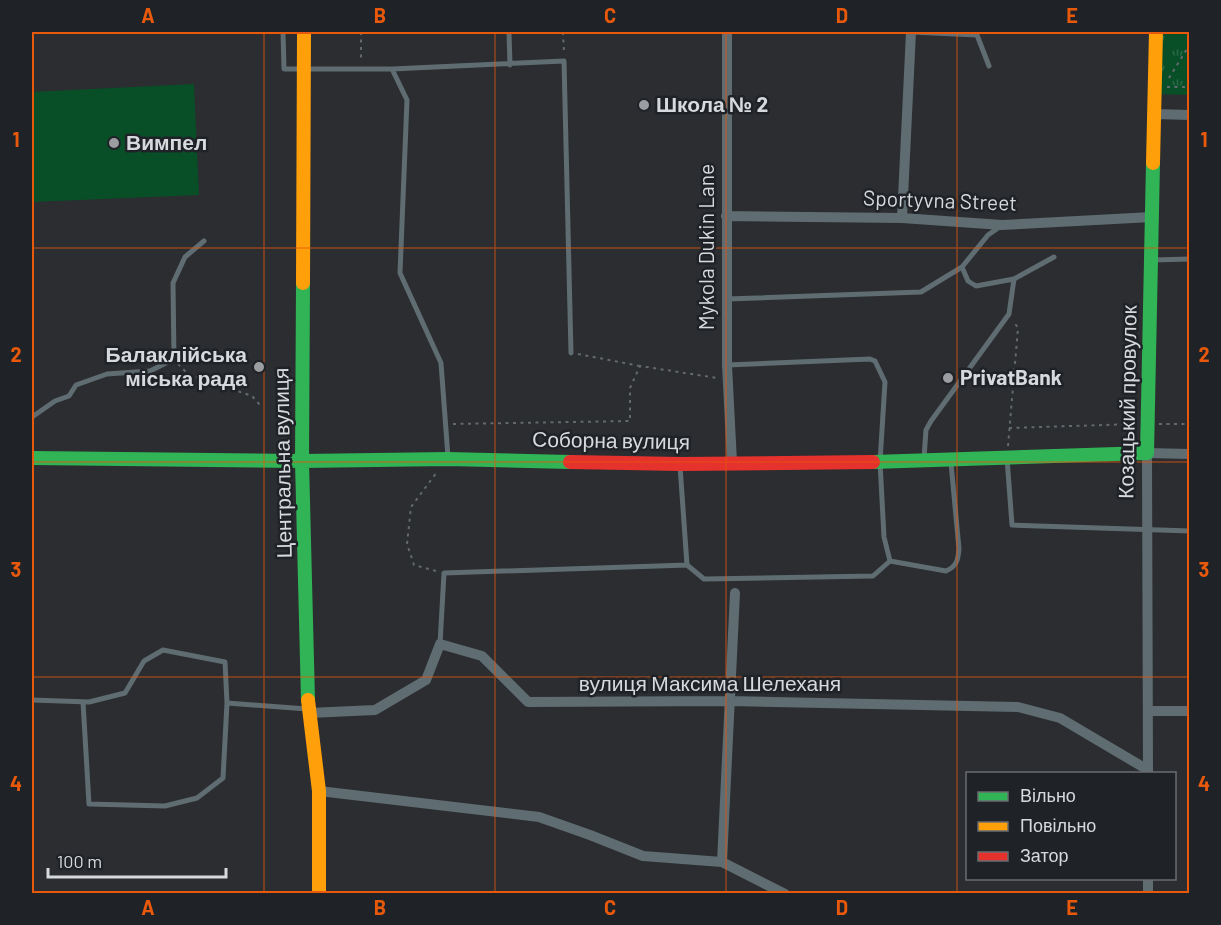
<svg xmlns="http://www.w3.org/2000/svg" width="1221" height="925" viewBox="0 0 1221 925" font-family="Barlow,sans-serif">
<defs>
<pattern id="park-tufts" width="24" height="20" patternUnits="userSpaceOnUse" patternTransform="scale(1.5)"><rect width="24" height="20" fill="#084f28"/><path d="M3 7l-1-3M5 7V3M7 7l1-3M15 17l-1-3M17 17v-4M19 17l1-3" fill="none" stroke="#2b6847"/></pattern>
</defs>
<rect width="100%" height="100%" fill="#2b2d30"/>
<path fill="#084f28" d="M194,84L199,195L32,202V92Z"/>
<path fill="url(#park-tufts)" d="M1157,32H1189V95L1156,94Z"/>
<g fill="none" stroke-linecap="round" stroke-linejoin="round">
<path stroke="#626a6e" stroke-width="2" stroke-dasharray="3 4.5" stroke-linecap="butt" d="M361,32V62
M563,32L564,52
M1169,78L1190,44
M1167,87H1190
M578,354L640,366
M178,364L188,374L252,396L260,405
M453,424L630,421V388L640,366L717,378
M1159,424H1190
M1009,428L1136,424
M1008,446L1018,328L1014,322
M436,571L414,565L407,544L411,507L437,472"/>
<path stroke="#5f6c71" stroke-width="5" d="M283,32L284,69H392L407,100L400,273L441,363L448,457
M509,32L510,65
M911,32L977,35L989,66
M392,69L564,61L571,353
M1153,260L1190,259
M962,267L968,281L976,286L1014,279
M727,299L921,292L962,267L988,235L1001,226
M727,365L870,359L875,361L885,382L880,462L884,537L890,561
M32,417L55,401L69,396L76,385L107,374L150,371L174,359L173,283L185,257L204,241
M924,458L926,430L931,421L1009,314L1014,279L1054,257
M1007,458L1012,525L1190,531
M687,565L704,579L873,576L890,561L946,571C957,566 958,560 959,549L951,463
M440,644L444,573L687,565L680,466
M32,700L89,702L125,693L144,661L163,650L225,662L227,703L223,778L197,798L165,806L89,804L83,702
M227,703L307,709"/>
<path stroke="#5f6c71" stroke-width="10" d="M727,32V365L732,462
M1154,114L1190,115
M726,216L902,218L1002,225L1152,217
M902,218L911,32
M1148,711H1190
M309,713L375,710L426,680L440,644L482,656L528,702L729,701L1018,707L1060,718L1148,770
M1148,774L1147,453L1190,454
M319,791L539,817L590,835L643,856L722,862L785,894
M722,862L735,593
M1148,878V894"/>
<path stroke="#30b455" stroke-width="14" d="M303,283L302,461L308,700
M32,458L302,461L448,459L570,462
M873,462L1147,453L1153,163"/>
<path stroke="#ff9f0a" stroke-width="14" d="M1153,163L1156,32
M303,283L304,32
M308,700L319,791V894"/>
<path stroke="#e5322d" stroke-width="14" d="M570,462L680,464L873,462"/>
</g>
<path fill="none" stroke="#e8590c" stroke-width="1.5" stroke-opacity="0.55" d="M264,32V894M495,32V894M726,32V894M957,32V894M32,248H1190M32,462H1190M32,677H1190"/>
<g fill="#9b9da0" stroke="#1f2328" stroke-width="2">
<circle cx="644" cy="105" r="6"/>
<circle cx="114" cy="143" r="6"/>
<circle cx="259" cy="367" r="6"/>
<circle cx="948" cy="378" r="6"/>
</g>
<g text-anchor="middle" stroke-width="5" stroke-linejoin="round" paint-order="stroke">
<g font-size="21" font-weight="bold" fill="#d7dadd" stroke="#1f2328" text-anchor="start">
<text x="656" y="112">Школа № 2</text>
<text x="126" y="150">Вимпел</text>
<text x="247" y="362" text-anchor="end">Балаклійська<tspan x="247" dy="24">міська рада</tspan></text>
<text x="960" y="385">PrivatBank</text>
</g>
<g font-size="21" fill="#d7dadd" stroke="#1f2328">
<text transform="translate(940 201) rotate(2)" y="7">Sportyvna Street</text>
<text transform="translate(707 247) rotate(-90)" y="7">Mykola Dukin Lane</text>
<text transform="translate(1128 402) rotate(-89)" y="7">Козацький провулок</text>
<text transform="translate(611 441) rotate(1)" y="7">Соборна вулиця</text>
<text transform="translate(283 463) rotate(-91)" y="7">Центральна вулиця</text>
<text x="710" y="691">вулиця Максима Шелеханя</text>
</g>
</g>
<rect width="1221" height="925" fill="none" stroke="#1f2328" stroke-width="66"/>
<rect x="966" y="772" width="210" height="108" fill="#1f2328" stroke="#696c70" stroke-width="1.5"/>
<rect x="978" y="792" width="30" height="9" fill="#30b455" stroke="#696c70" stroke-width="1.5"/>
<text x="1020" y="802" font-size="18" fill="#d7dadd">Вільно</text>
<rect x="978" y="822" width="30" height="9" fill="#ff9f0a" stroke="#696c70" stroke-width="1.5"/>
<text x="1020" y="832" font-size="18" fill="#d7dadd">Повільно</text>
<rect x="978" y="852" width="30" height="9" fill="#e5322d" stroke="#696c70" stroke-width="1.5"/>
<text x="1020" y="862" font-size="18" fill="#d7dadd">Затор</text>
<path d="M48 868v9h178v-9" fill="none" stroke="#d7dadd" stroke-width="3"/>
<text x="57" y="868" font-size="18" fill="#d7dadd" stroke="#1f2328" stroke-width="4.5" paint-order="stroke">100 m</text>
<rect x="33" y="33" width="1155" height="859" fill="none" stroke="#e8590c" stroke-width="2"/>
<g font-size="20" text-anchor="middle" font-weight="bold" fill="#e8590c">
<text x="148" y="23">A</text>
<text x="380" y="23">B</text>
<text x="610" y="23">C</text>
<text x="842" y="23">D</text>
<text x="1072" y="23">E</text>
<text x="16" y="147">1</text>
<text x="1204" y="147">1</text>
<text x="16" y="362">2</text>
<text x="1204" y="362">2</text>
<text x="16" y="577">3</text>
<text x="1204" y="577">3</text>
<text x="16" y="791">4</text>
<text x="1204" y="791">4</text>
<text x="148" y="915">A</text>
<text x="380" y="915">B</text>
<text x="610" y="915">C</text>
<text x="842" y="915">D</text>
<text x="1072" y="915">E</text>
</g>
</svg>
